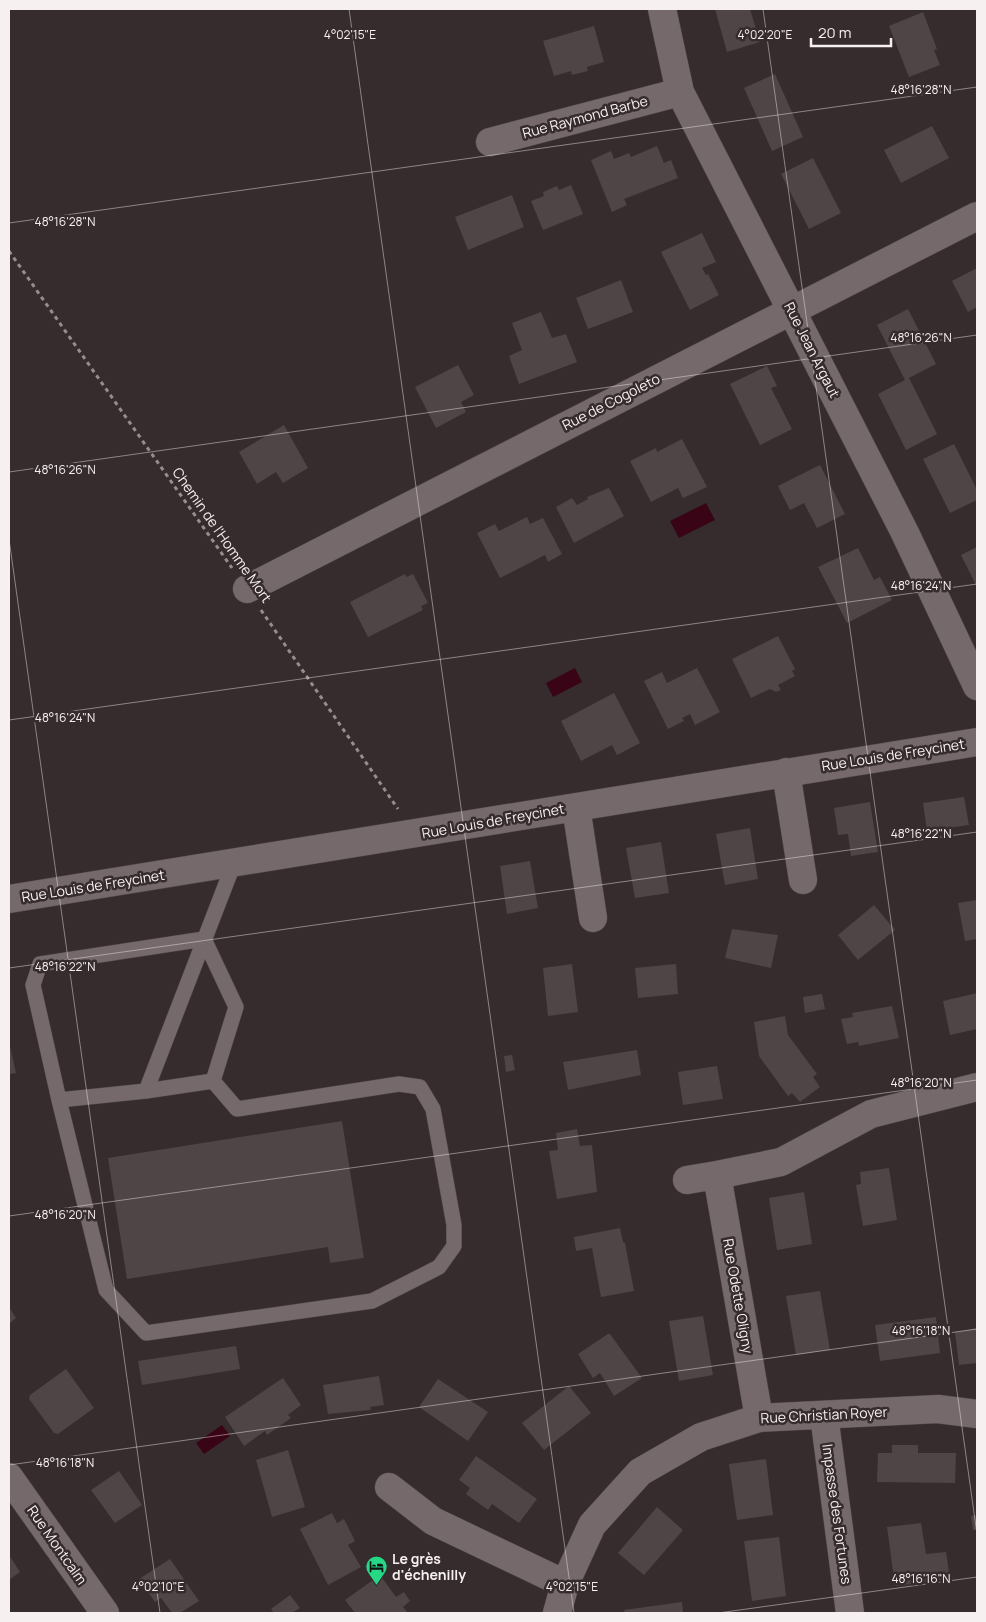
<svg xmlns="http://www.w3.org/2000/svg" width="986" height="1622" viewBox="0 0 986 1622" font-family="Manrope,sans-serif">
<rect width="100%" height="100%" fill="#362c2e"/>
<path fill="#380416" d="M706,503L715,520L679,538L670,521Z
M575,668L582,682L553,697L546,683Z
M222,1425L230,1436L204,1454L196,1443Z"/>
<path fill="#4f4446" d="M715,9H750L760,42L727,52Z
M923,12L937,49L934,50L940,65L909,77L889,26Z
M594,26L604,62L587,67L588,71L572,75L571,71L554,76L543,41Z
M775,74L803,137L772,151L744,88Z
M932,126L949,158L901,183L884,150Z
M657,146L664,163L671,160L678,178L624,199L627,205L612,212L591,160L611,151L614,159L629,153L631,157Z
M813,158L841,213L809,229L781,174Z
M571,185L583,214L543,230L531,201L544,196L543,192L557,186L559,190Z
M512,195L524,227L468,250L455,217Z
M702,233L716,262L702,268L706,275L708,274L719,295L690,310L661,252Z
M977,268V307L968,312L952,281Z
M621,280L633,312L588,329L576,298Z
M908,309L936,364L909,378L937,434L906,450L878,394L905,380L877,325Z
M541,312L552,338L566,334L577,362L519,384L509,356L522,350L512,323Z
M458,365L474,395L461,402L466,412L436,428L415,387Z
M767,366L777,386L771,388L792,429L760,445L730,384Z
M284,425L308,468L283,483L276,472L257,484L239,452Z
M682,439L707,487L683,498L678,488L651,502L630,461L656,448L657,452Z
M954,444L977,490V500L950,513L923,459Z
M820,465L845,514L817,528L804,503L790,510L778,486Z
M609,488L624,516L574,543L556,507L572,498L577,505L588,499L587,497Z
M527,517L530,524L543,518L562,554L548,562L545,555L500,578L477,533L495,524L499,531Z
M977,547V587L961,555Z
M858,548L874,580L880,577L892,600L847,623L818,567Z
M405,574L406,577L413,574L428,603L421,606L423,610L368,637L350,602Z
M778,636L795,669L792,671L795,676L778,685L781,690L776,692L770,689L751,698L732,659Z
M697,668L720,712L695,725L690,714L682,718L684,721L668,729L644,681L662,672L667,683Z
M614,693L640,743L617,755L612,745L581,761L561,721Z
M964,797L969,825L927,831L923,803Z
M870,802L878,852L851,856L848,834L838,835L834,808Z
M750,828L758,879L725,885L716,834Z
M661,842L669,893L635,898L626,848Z
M530,861L538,908L507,914L500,866Z
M977,900V939L965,941L958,903Z
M874,905L895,930L858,960L838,935Z
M732,929L778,935L771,968L725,958Z
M572,964L578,1012L548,1016L543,968Z
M676,964L678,994L638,998L635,968Z
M977,993V1029L950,1035L943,1001Z
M822,994L825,1009L805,1013L803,997Z
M892,1006L899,1038L859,1046L858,1042L847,1044L841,1019L853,1017L852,1013Z
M785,1016L788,1035L817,1074L813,1077L820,1087L800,1102L792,1093L788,1096L759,1056L754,1022Z
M9,1042L16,1073L9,1074Z
M637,1050L641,1075L568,1090L563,1062Z
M512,1055L515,1070L506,1072L504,1056Z
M717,1066L723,1099L683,1105L678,1072Z
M342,1121L364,1258L330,1263L328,1247L127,1279L108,1158Z
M577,1129L580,1146L592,1145L597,1192L557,1199L549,1151L558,1150L556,1133Z
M889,1168L897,1220L863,1226L856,1185L861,1184L860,1172Z
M804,1192L812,1244L777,1250L769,1198Z
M620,1228L623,1242L625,1243L634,1291L601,1297L592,1248L576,1251L574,1237Z
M820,1291L830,1350L796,1355L786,1296Z
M9,1307L16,1318L9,1324Z
M703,1316L713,1375L679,1381L669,1321Z
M936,1317L940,1353L880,1361L875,1325Z
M977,1328V1363L959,1365L955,1332Z
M608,1334H610L642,1378L614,1396L600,1373L593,1378L578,1354Z
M236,1346L240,1369L142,1385L138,1361Z
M66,1369L94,1408L58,1434L54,1433L29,1399L30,1395Z
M379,1376L384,1405L370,1407L371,1410L328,1414L323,1385Z
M283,1378L301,1405L288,1415L291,1418L267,1435L265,1431L244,1446L225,1417Z
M438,1379L488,1412L468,1441L419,1407Z
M569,1386L591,1413L544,1450L522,1423Z
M892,1445H918V1453H956L955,1483L877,1482L878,1453H892Z
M288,1450L305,1507L272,1517L256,1460Z
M476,1456L537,1499L519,1523L492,1504L488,1510L466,1494L470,1488L459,1480Z
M766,1459L773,1515L737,1520L729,1464Z
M119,1471L142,1505L115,1523L91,1490Z
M657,1507L683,1530L644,1575L618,1553Z
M332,1513L337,1523L344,1519L355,1541L348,1545L361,1567L328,1585L300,1529Z
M977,1515V1530H973L971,1516Z
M921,1523L926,1554L946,1552L950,1579L895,1586L887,1527Z
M779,1537L786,1596L752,1601L744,1541Z
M9,1555L20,1572L9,1580Z
M170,1559L199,1601L180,1613H172L161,1598L155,1602L139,1579Z
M380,1575L396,1597L404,1592L410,1601L403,1607L408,1613H355L345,1600Z
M290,1595L300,1608L292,1613H274L271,1609Z
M682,1602L683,1613H625L624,1610Z"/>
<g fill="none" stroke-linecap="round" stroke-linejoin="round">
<defs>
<path id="lane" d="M213,1081L237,1109L399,1084L420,1087L433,1109L454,1225V1246L439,1267L372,1301L146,1333L106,1290L59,1100L146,1091L234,863
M59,1100L33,985L40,964L204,939L236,1007L213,1081L146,1091"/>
<path id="street" d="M662,9L680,92L905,533L977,686
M490,142L680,92
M247,589L977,216
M786,772L803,880
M576,807L593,918
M9,899L977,742
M687,1180L717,1175
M824,1415L850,1613
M759,1418L717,1175L781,1162L871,1114L977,1087
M9,1477L105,1613
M389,1487L433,1521L565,1584
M557,1613L565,1584L592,1525L640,1472L701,1437L759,1418L938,1409L977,1414"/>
</defs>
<use href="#lane" stroke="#51494b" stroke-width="16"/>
<use href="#street" stroke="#51494b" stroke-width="29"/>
<path stroke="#958d8e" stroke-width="3" stroke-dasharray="4 4" stroke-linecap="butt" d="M9,251L232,568
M261,610L398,809"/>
<use href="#lane" stroke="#75696b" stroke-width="15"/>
<use href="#street" stroke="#75696b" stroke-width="28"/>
</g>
<path fill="none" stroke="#f7f0f1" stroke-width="1" stroke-opacity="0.45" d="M349,9L574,1613M763,9L977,1534M9,223L977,87M9,472L977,335M9,539L160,1613M9,720L977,584M9,968L977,832M9,1216L977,1080M9,1465L977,1329M718,1613L977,1577"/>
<defs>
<symbol id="hotel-pin" viewBox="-11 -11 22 30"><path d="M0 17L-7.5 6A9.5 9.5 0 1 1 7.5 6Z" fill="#26d886" stroke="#362c2e"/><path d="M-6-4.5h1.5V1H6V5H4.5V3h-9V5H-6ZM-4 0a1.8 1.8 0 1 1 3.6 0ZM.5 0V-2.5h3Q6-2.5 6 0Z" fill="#111"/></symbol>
</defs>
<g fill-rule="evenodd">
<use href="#hotel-pin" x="364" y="1554" width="25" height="34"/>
</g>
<g text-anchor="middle" stroke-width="5" stroke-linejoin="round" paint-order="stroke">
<g font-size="14" fill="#f7f0f1" stroke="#362c2e">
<text transform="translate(585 117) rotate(-15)" y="5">Rue Raymond Barbe</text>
<text transform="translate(812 350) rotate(63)" y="5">Rue Jean Argaut</text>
<text transform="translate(611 402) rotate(-27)" y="5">Rue de Cogoleto</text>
<text transform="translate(222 535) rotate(55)" y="5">Chemin de l'Homme Mort</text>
<text transform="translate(893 755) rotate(-9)" y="5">Rue Louis de Freycinet</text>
<text transform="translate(493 821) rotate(-10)" y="5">Rue Louis de Freycinet</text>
<text transform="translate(93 886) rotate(-9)" y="5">Rue Louis de Freycinet</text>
<text transform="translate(738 1296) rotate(80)" y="5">Rue Odette Oligny</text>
<text transform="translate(824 1415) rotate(-3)" y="5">Rue Christian Royer</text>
<text transform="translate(837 1514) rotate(82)" y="5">Impasse des Fortunes</text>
<text transform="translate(57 1545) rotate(55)" y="5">Rue Montcalm</text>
</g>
<g font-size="14" font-weight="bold" fill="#f7f0f1" stroke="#362c2e" text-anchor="start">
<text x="392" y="1564">Le grès<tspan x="392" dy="16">d'échenilly</tspan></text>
</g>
</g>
<g font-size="12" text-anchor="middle" fill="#f7f0f1" stroke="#362c2e" stroke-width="5" stroke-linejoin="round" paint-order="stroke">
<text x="350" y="39">4°02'15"E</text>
<text x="765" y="39">4°02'20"E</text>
<text x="921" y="94">48°16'28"N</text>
<text x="65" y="226">48°16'28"N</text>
<text x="921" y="342">48°16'26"N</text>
<text x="65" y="474">48°16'26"N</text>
<text x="921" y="590">48°16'24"N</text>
<text x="65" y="722">48°16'24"N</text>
<text x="921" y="838">48°16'22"N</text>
<text x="65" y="971">48°16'22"N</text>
<text x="921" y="1087">48°16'20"N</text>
<text x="65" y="1219">48°16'20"N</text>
<text x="921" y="1335">48°16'18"N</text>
<text x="65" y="1467">48°16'18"N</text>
<text x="921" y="1583">48°16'16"N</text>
<text x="158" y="1591">4°02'10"E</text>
<text x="572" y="1591">4°02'15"E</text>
</g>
<rect width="986" height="1622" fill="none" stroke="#f7f0f1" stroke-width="20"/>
<path d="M811 38v8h80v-8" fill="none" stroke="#f7f0f1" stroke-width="2.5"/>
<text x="818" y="38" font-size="15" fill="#f7f0f1" stroke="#362c2e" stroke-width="4" paint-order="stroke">20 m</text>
</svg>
